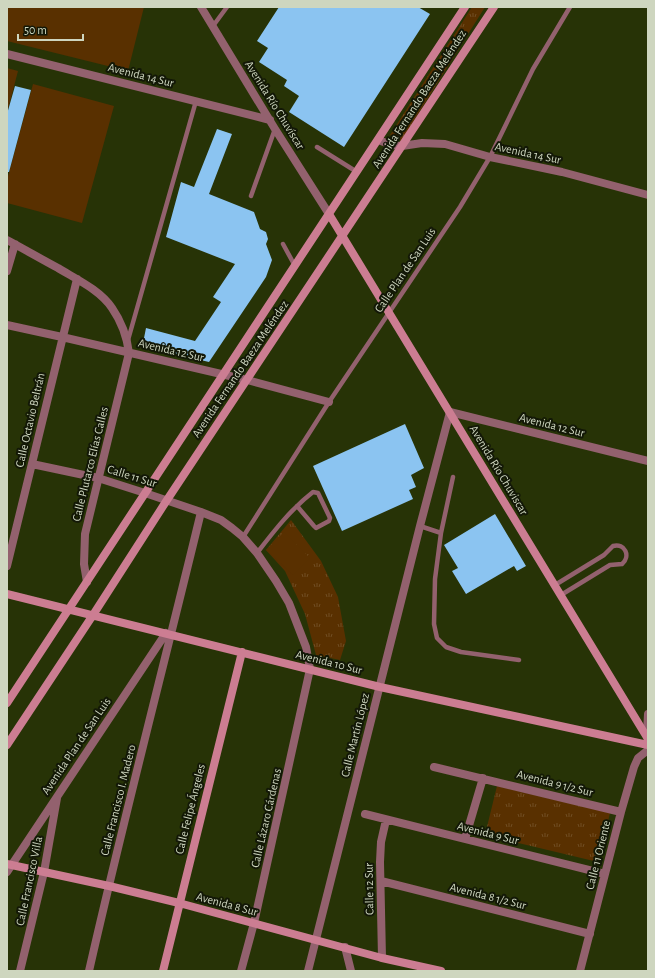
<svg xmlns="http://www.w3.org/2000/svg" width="655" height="978" viewBox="0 0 655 978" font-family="'Alegreya Sans',sans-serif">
<defs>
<pattern id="park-tufts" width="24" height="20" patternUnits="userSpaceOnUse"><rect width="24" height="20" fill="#593000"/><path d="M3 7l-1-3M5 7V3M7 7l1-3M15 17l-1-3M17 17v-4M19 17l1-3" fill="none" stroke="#704d23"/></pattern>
</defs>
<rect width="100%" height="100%" fill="#273306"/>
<path fill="url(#park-tufts)" d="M472,7H485L401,141L390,135Z
M291,520L321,561L338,597L346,641L340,660L316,655L305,614L285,571L266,550Z
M497,786L610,813L598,862L485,835Z"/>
<path fill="#593000" d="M7,7H144L128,71L7,41Z
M7,68L18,71L7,113Z
M33,84L114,106L82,223L7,203V180Z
M284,532L310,558L293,575L266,550Z"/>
<path fill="#8bc4f1" d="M279,7H418L430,14L344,147L289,112L299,96L284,86L287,80L259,62L268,48L257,41Z
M15,86L31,90L9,172H7V114Z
M217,129L232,134L209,194L254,212L260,229L266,232L268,239L266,244L272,260L266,277L209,362L150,348L144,338L146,328L195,341L221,302L213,297L235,264L166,237L181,182L194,187Z
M405,424L424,468L411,475L416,487L409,490L413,499L342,531L313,466Z
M495,514L526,566L517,571L514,566L466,594L452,571L458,568L444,545Z"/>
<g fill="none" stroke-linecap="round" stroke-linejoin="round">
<path stroke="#93616e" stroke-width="4.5" d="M213,26L227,7
M317,147L357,172
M251,196L275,129
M283,244L295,266
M128,340L196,101
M420,526L441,533L453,477
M441,533L435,579L434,624L437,638L446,647L461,652L519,660
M243,537L329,402L460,207L490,157L533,69L570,7
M257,553C274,531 291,509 313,492L318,493L330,518L329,521L316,528L314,526L297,506
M555,585L604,555L613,546C625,543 631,556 622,564L610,565L561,595"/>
<path stroke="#93616e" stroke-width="8" d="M201,7L275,129L329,214
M7,54L270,120
M378,140L392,145L402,146L422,143L445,144L490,157L562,172L648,195
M7,240C24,249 41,259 58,268C76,279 100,290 112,308C121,321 127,337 129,353L85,534L84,564L87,582
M7,271L15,244
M7,325L62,337L247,380L329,402
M32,464L98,478L145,493L201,512L221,520L232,528L243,537L257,553L276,581L289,603L306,647L310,669L254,923L241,971
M7,566L77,279
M648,714L647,732L648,735
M434,767L621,812
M365,814L605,874
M465,839L483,778
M7,872L166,633
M381,881L590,934
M345,947L351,971
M382,958L380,862L381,842L386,820
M20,971L44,872L57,798
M89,971C124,817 164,665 201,512
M308,971L420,526L450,412L648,461
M580,971L621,812L634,767L638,758L648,750"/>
<path stroke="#cc7d92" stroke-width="8" d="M329,214L648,739
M7,594L380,687L648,745
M7,703L465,7
M7,745L93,615L167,500L494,7
M7,864L109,886L179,903L382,958L441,971
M163,971L242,652"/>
</g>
<g text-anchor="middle" stroke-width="4" stroke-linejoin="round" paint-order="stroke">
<g font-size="12" fill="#ced6bf" stroke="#131807">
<text transform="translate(141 75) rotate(14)" y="4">Avenida 14 Sur</text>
<text transform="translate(419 99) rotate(-57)" y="4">Avenida Fernando Baeza Meléndez</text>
<text transform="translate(275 105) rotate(58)" y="4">Avenida Río Chuvíscar</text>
<text transform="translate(528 153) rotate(12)" y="4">Avenida 14 Sur</text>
<text transform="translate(405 270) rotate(-56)" y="4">Calle Plan de San Luis</text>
<text transform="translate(171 350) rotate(13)" y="4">Avenida 12 Sur</text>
<text transform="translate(240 369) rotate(-56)" y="4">Avenida Fernando Baeza Meléndez</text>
<text transform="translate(30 420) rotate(-77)" y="4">Calle Octavio Beltrán</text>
<text transform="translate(552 425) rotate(14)" y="4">Avenida 12 Sur</text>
<text transform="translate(90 464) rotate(-76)" y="4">Calle Plutarco Elías Calles</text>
<text transform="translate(499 470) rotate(59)" y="4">Avenida Río Chuviscar</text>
<text transform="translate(132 476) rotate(17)" y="4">Calle 11 Sur</text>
<text transform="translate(329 662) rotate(14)" y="4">Avenida 10 Sur</text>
<text transform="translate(355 735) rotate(-76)" y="4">Calle Martín López</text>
<text transform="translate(76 746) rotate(-56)" y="4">Avenida Plan de San Luis</text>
<text transform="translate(555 783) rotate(14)" y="4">Avenida 9 1/2 Sur</text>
<text transform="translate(118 800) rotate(-76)" y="4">Calle Francisco I. Madero</text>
<text transform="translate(190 809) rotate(-76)" y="4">Calle Felipe Ángeles</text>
<text transform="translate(266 818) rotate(-77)" y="4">Calle Lázaro Cárdenas</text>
<text transform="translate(488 833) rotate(14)" y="4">Avenida 9 Sur</text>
<text transform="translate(598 855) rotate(-76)" y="4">Calle 11 Oriente</text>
<text transform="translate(29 881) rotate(-78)" y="4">Calle Francisco Villa</text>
<text transform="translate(369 889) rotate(-91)" y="4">Calle 12 Sur</text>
<text transform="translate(488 896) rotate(14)" y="4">Avenida 8 1/2 Sur</text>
<text transform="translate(227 904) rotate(15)" y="4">Avenida 8 Sur</text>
</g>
</g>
<rect width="655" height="978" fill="none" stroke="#ced6bf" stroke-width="16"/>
<path d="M18 34v6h65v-6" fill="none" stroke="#ced6bf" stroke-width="2"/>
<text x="24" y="34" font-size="12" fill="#ced6bf" stroke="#131807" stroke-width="3" paint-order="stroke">50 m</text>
</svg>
